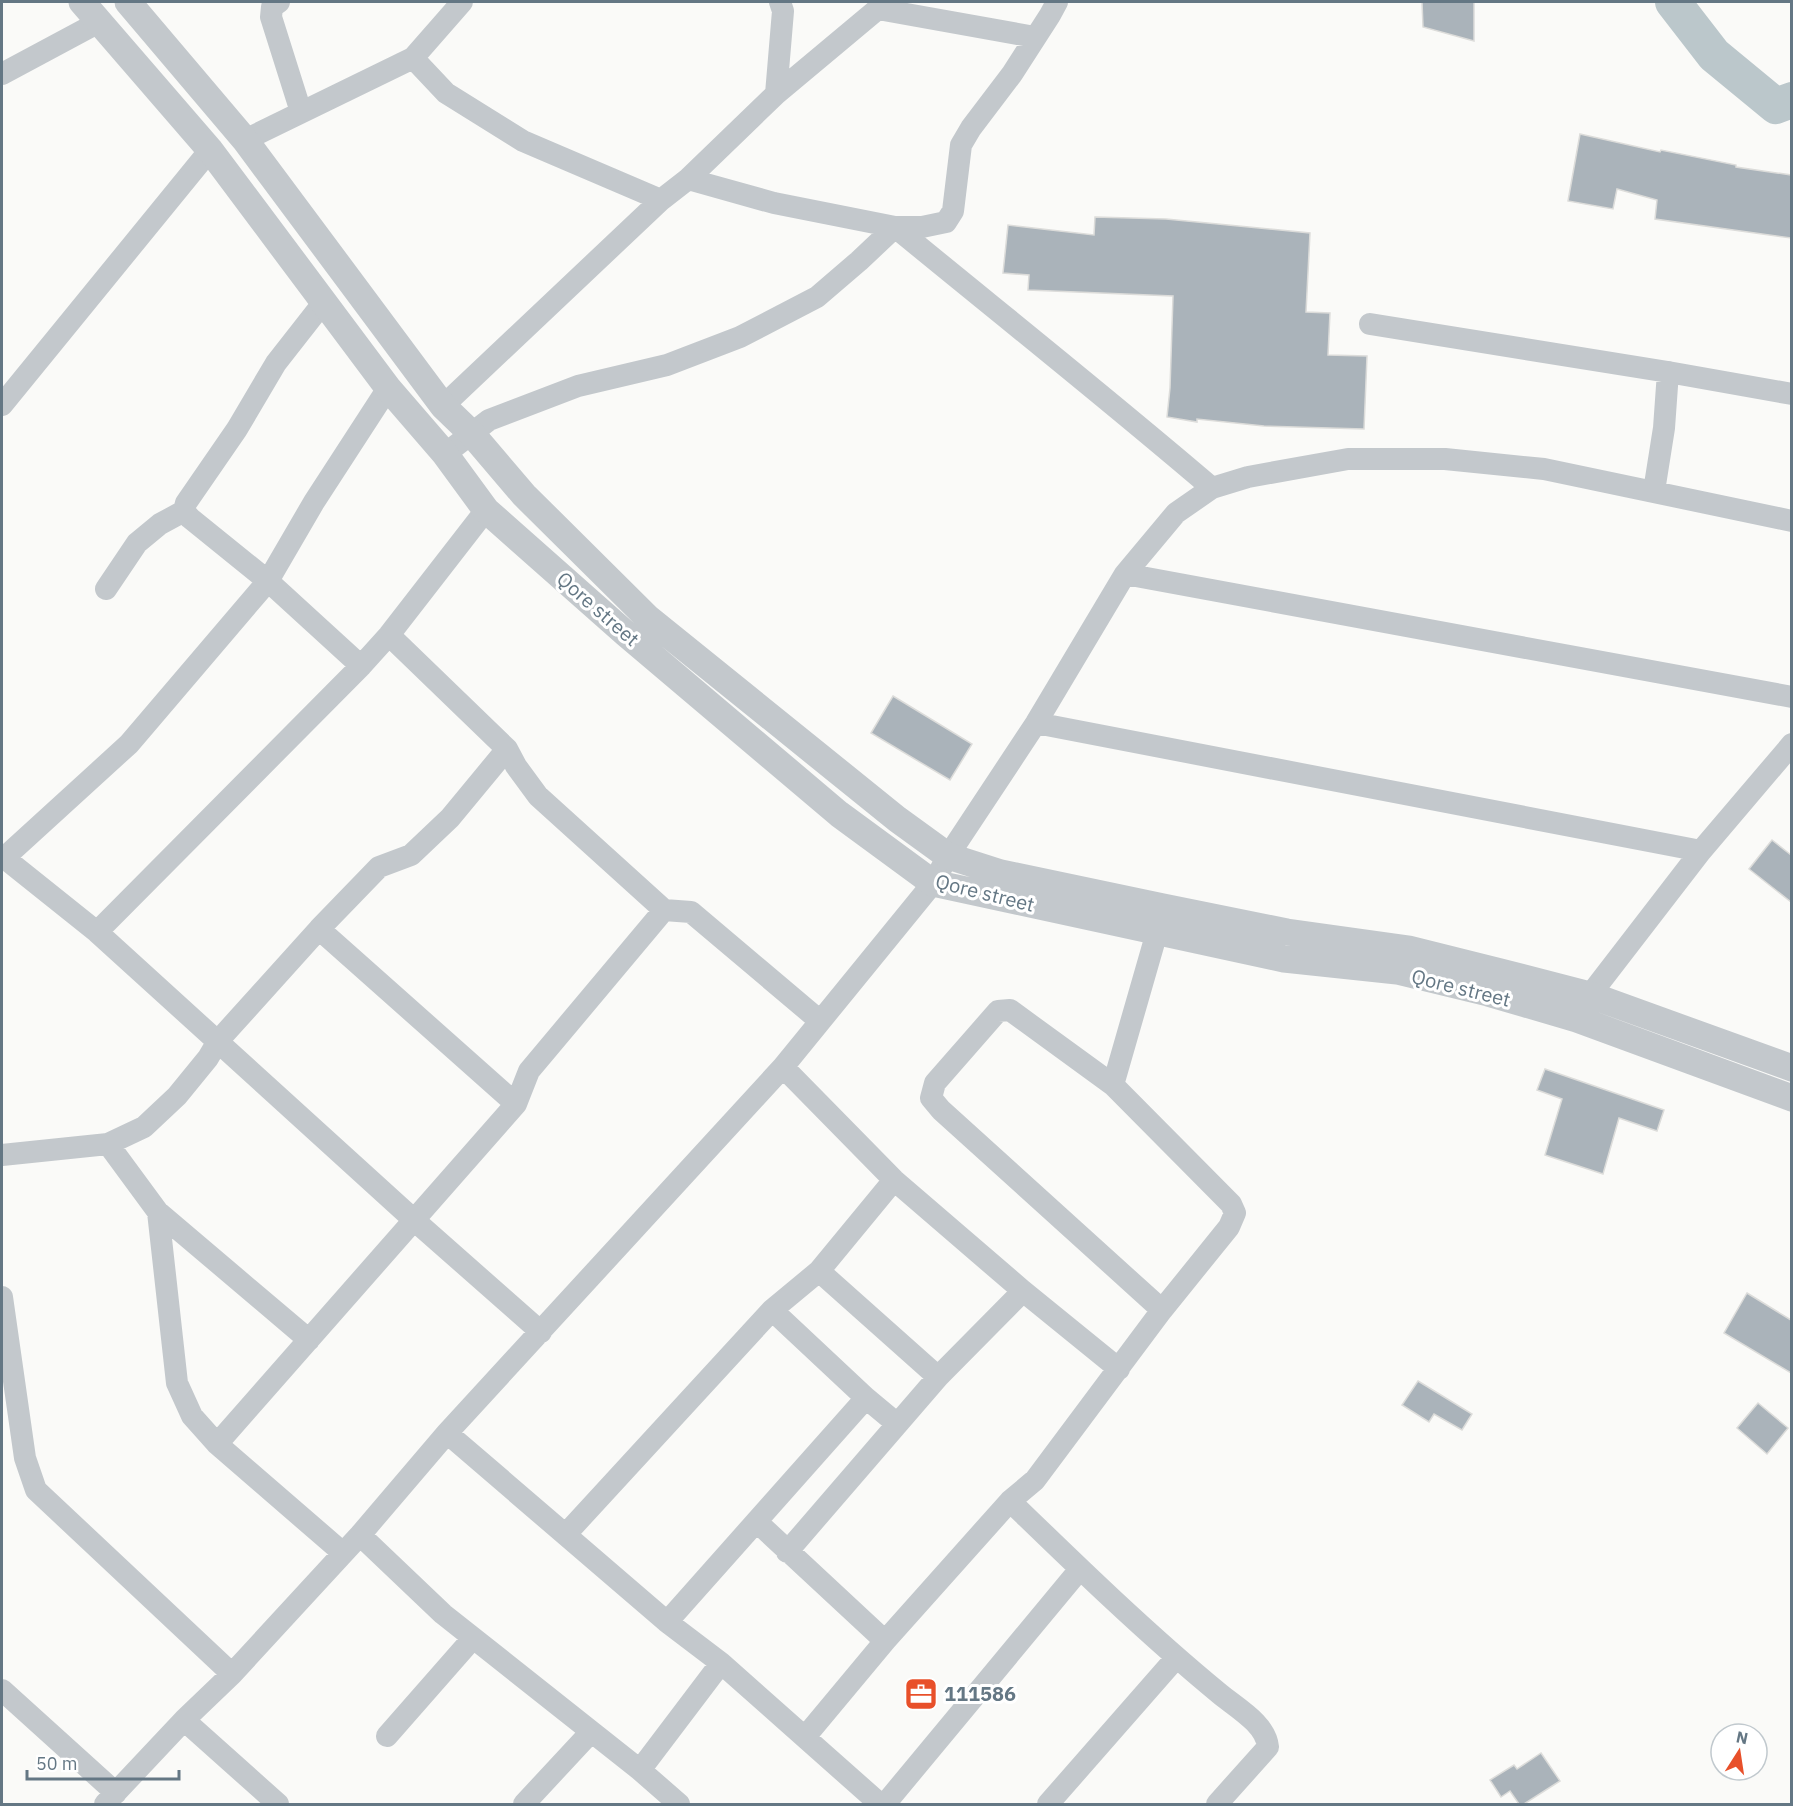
<svg xmlns="http://www.w3.org/2000/svg" width="1793" height="1806" viewBox="0 0 1793 1806" font-family="'IBM Plex Sans',sans-serif">
<rect width="100%" height="100%" fill="#fafaf8"/>
<g fill="none" stroke-linecap="round" stroke-linejoin="round">
<path stroke="#bbc7cb" stroke-width="36" d="M1673,2L1714,55L1776,106L1792,100"/>
</g>
<path fill="#aab3ba" stroke="#dcdcda" stroke-width="1.5" d="M1422,2H1474V41L1423,27Z
M1580,134L1660,152L1661,150L1736,165V167L1791,175V238L1655,219L1657,200L1617,189L1613,209L1568,201Z
M1095,217L1166,219L1310,233L1306,312L1330,313L1328,355L1367,356L1364,429L1264,426L1197,419V422L1167,417L1170,388L1173,296L1028,290L1029,275L1003,273L1008,225L1094,235Z
M893,696L972,744L950,780L871,733Z
M1772,840L1791,855V902L1749,869Z
M1545,1069L1664,1110L1657,1131L1619,1118L1603,1174L1545,1155L1562,1099L1537,1090Z
M1747,1293L1791,1320V1373L1724,1333Z
M1418,1381L1472,1414L1462,1430L1434,1414L1429,1422L1402,1405Z
M1758,1403L1788,1428L1767,1454L1737,1428Z
M1541,1753L1560,1781L1524,1804H1519L1510,1791L1501,1797L1490,1780L1514,1765L1517,1769Z"/>
<g fill="none" stroke-linecap="round" stroke-linejoin="round">
<path stroke="#c3c8cc" stroke-width="22" d="M279,2L272,7L271,17L301,112
M878,9L1035,37
M413,58L446,93L523,141L661,200
M2,74L99,22
M776,94L783,11L780,2
M245,140L413,58L462,2
M688,179L774,203L895,227H922L946,222L953,211L961,145L971,128L1012,74L1050,15L1057,2
M895,227C1001,314 1108,399 1212,488
M1370,324L1668,372L1792,394
M2,405L210,150
M443,406L661,200L688,179L776,94L886,2
M445,454L489,420L578,386L667,365L740,337L817,297L859,261L895,227
M1654,491L1664,428L1668,372
M184,511L190,518L268,581L361,666
M1125,574L1792,697
M106,589L137,543L160,524L184,511L186,503L237,429L276,363L323,303
M389,635L507,749L516,766L538,796L664,910L691,912L820,1021
M1036,723L1701,851
M2,856L97,932L414,1220L541,1332
M5,857L129,744L268,581L314,502L388,388
M319,929L516,1104
M97,932L361,666L389,635L486,510
M1590,995L1701,851L1792,744
M783,1067L894,1180L1023,1291L1119,1369
M1113,1085L1157,932
M108,1144L158,1212L309,1340
M2,1155L108,1144L144,1127L177,1096L208,1058L218,1041L319,929L379,867L411,855L450,818L507,749
M158,1212L177,1383L192,1416L217,1444L343,1553
M819,1271L938,1377
M2,1297L25,1458L36,1490L232,1674
M772,1310L866,1398L896,1423
M447,1433L667,1622L721,1663L880,1804
M217,1444L516,1104L529,1071L664,910
M1010,1501C1078,1567 1147,1634 1220,1694C1237,1708 1266,1724 1268,1747L1217,1804
M757,1522L885,1641
M566,1534L772,1310L819,1271L894,1180
M360,1535L443,1614L640,1770L679,1804
M787,1552L938,1377L1023,1291
M667,1622L866,1398
M2,1690L116,1793
M184,1720L278,1804
M387,1736L473,1638
M805,1737L885,1641L1010,1501L1035,1480L1162,1310L1229,1227L1235,1213L1231,1204L1113,1085L1010,1010L998,1011L935,1083L931,1098L941,1110L1162,1310
M640,1770L721,1663
M105,1804L184,1720L232,1674L360,1535L447,1433L783,1067L933,883L948,856L1036,723L1125,574L1176,513L1212,488L1248,477L1348,459H1445L1544,469L1792,521
M524,1804L590,1733
M885,1804L1080,1569
M1048,1804L1176,1658"/>
<path stroke="#c3c8cc" stroke-width="27" d="M82,2L210,150L388,388L445,454L486,510L625,633L839,814L933,883L1284,959L1397,971L1488,993L1577,1019L1792,1098
M128,2L245,140L443,406L472,434L524,495L648,618L897,819L948,856L1001,873L1163,907L1287,932L1409,949L1501,972L1590,995L1792,1068"/>
</g>
<defs>
<symbol id="office-square" viewBox="-11 -11 22 22"><rect x="-9" y="-9" width="18" height="18" rx="4" fill="#e8502a" stroke="#fff"/><path d="M-6-3h4V-5.5h4V-3h4V5H-6ZM-1-4.5V-3h2v-1.5ZM-6 0V1H6V0Z" fill="#fff"/></symbol>
</defs>
<g fill-rule="evenodd">
<use href="#office-square" x="902" y="1675" width="38" height="38"/>
</g>
<g text-anchor="middle" stroke-width="6" stroke-linejoin="round" paint-order="stroke">
<g font-size="20" fill="#647784" stroke="#fff">
<text transform="translate(598 609) rotate(41)" y="7">Qore street</text>
<text transform="translate(985 893) rotate(14)" y="7">Qore street</text>
<text transform="translate(1461 988) rotate(14)" y="7">Qore street</text>
</g>
<g font-size="20" font-weight="bold" fill="#647784" stroke="#fff" text-anchor="start">
<text x="944" y="1701">111586</text>
</g>
</g>
<rect width="1793" height="1806" fill="none" stroke="#647784" stroke-width="6"/>
<g transform="translate(1739 1752) rotate(12)"><circle r="28" fill="#ffffff" stroke="#c1c9ce" stroke-width="1.5"/>
<path d="M0-4.5L10 22L0 15L-10 22Z" fill="#e8502a"/>
<text y="-9" font-size="16" font-weight="bold" text-anchor="middle" fill="#647784">N</text>
</g>
<path d="M27 1770v9h152v-9" fill="none" stroke="#647784" stroke-width="3"/>
<text x="36" y="1770" font-size="18" fill="#647784" stroke="#ffffff" stroke-width="4.5" paint-order="stroke">50 m</text>
</svg>
